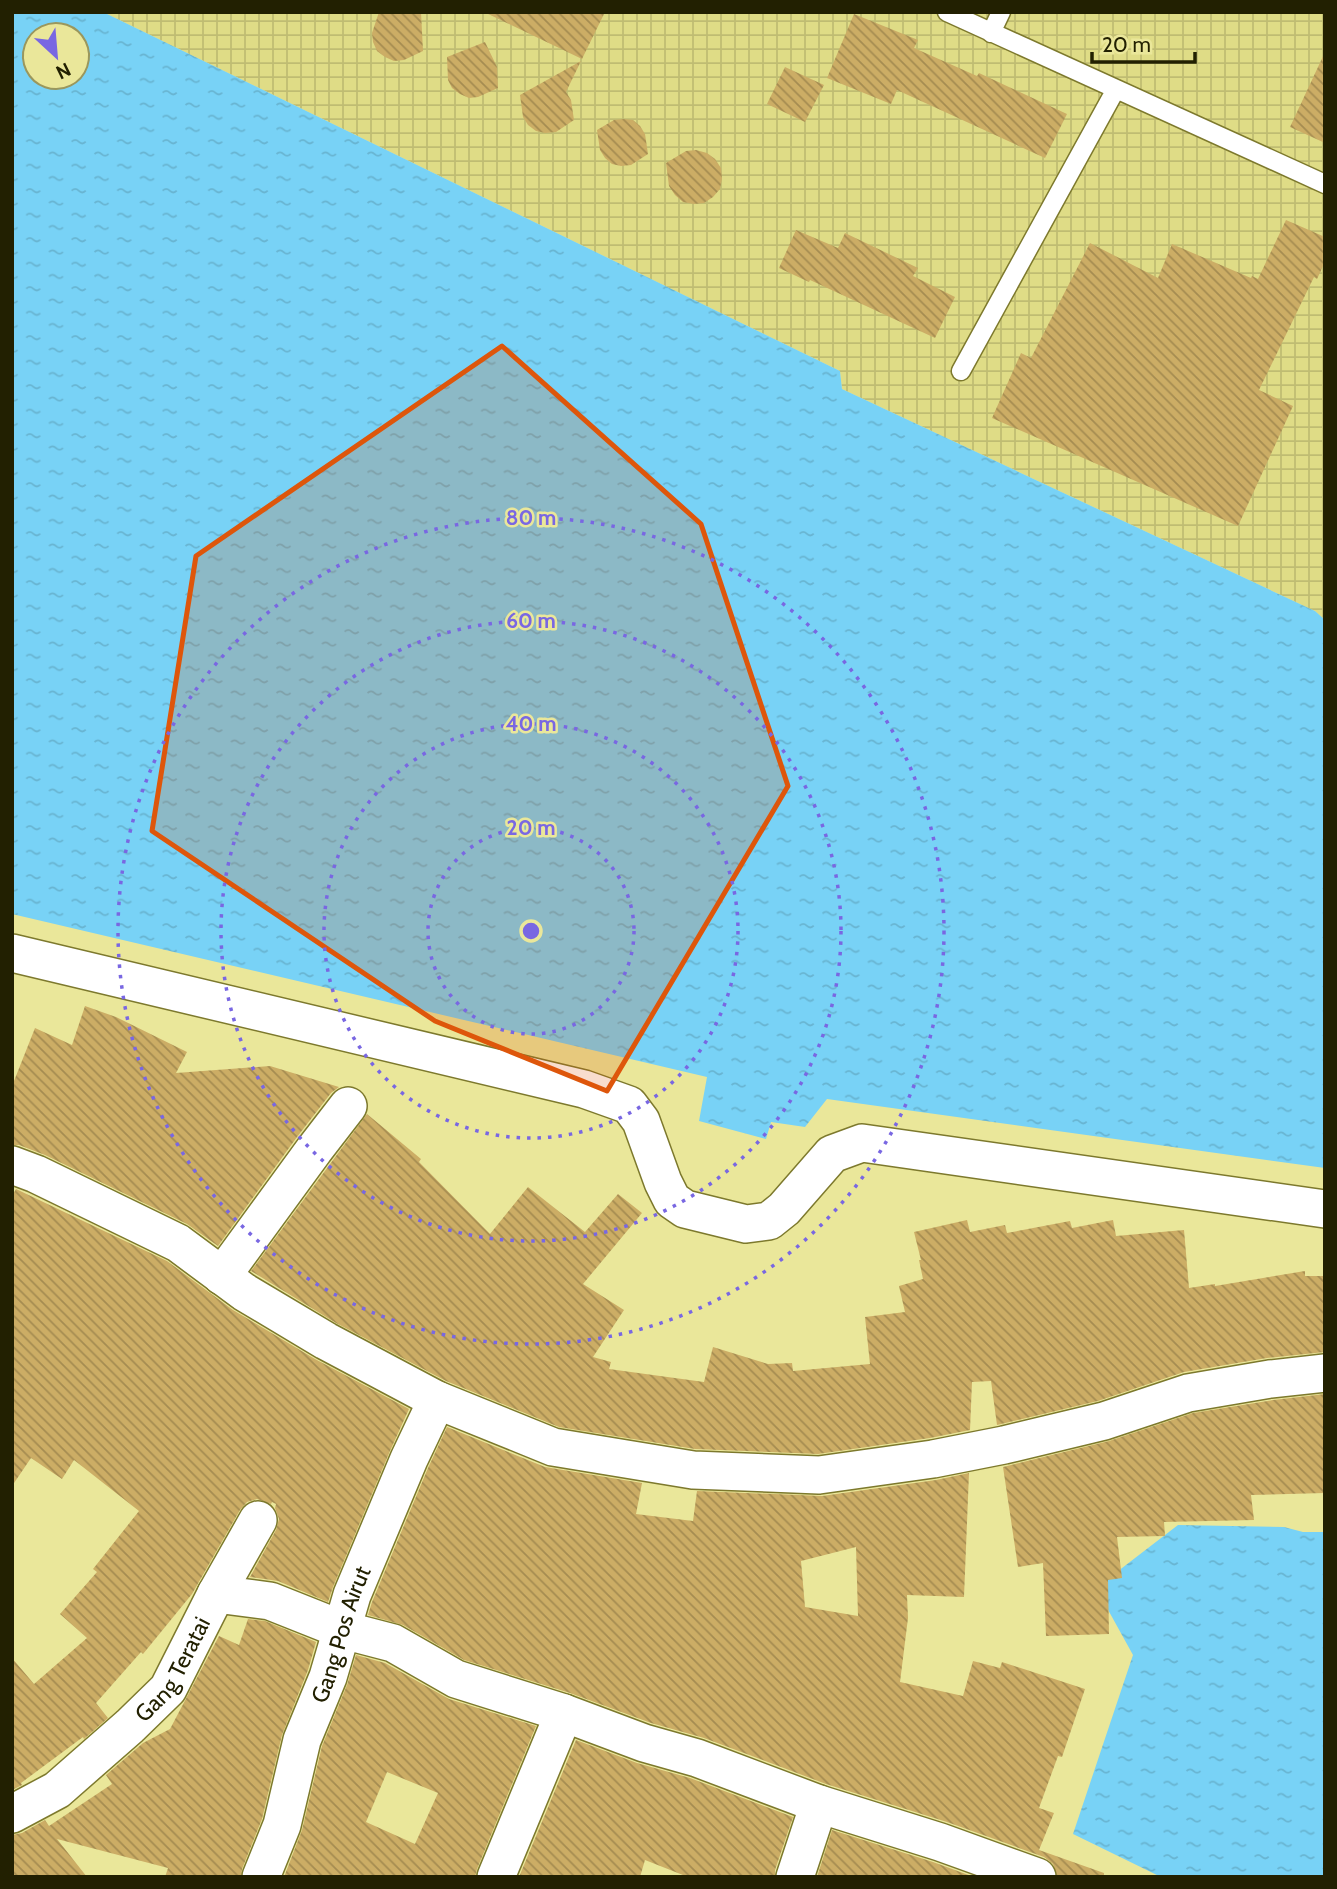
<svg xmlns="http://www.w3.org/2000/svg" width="1337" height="1889" viewBox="0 0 1337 1889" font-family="Cabin,sans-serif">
<defs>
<pattern id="industrial-grid" width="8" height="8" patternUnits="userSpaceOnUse" patternTransform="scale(1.75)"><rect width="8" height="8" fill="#dfdc86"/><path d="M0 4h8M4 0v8" fill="none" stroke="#bfbc72"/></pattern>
<pattern id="water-ripples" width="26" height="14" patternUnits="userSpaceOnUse" patternTransform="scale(1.75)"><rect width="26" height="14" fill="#78d2f6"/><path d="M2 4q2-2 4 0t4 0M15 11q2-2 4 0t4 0" fill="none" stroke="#68b4d1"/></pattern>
<pattern id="building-back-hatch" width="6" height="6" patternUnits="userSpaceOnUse" patternTransform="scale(1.75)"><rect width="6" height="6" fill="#ccad65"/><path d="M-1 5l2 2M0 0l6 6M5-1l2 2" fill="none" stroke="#a58c51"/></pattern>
</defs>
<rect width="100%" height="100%" fill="#eae79a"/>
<path fill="url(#industrial-grid)" d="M103,12H1325V620L1315,611L842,389L840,371Z"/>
<path fill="url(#water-ripples)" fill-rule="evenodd" d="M12,12H103L840,371L842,389L1315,611L1325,620V1168L827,1099L805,1127L771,1122L766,1139L699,1121L707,1077L12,914ZM35,35H77V77H35Z
M1178,1525L1284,1527L1303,1532H1325V1877H1161L1073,1834L1133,1655L1096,1588Z"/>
<path fill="url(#building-back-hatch)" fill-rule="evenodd" d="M379,12H421L423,51L404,60L394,61L385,57L377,51L373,42L372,33Z
M484,12H605L582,59Z
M854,14L918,40L914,48L977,76L979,73L1067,114L1045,158L897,90L891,104L827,78Z
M485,42L497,67L498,88L478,97L469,98L460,94L452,88L448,80L447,57Z
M1325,52V143L1290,127Z
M581,61L566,92L571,100L574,120L556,132L545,133L536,131L528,125L523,117L520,95Z
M785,67L824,85L805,122L767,104Z
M624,119L633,120L640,126L645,134L648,154L631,165L621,166L612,164L605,158L600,150L597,130L614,120Z
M696,150L707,153L715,159L721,168L722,179L720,189L713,197L704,203L694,204L683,202L675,195L669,186L666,163L686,151Z
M1286,220L1325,237V262L1317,279L1314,277L1259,390L1293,406L1238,526L992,418L1021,353L1031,358L1090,243L1158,278L1172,244L1251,278L1252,276L1258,279Z
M796,230L838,248L845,233L918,268L913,276L955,297L935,338L810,280L809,282L779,268Z
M85,1006L116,1017L187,1052L176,1073L270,1066L339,1087L331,1093L297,1137L218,1246L187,1224L45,1155L19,1145H12V1086L35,1028L72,1045Z
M367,1114L421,1159L419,1162L490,1234L528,1187L585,1232L618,1194L642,1213L583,1284L624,1310L593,1357L611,1362L609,1369L704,1382L713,1347L768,1364L792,1363L793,1371L870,1364L865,1317L905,1312L899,1286L923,1279L919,1260H921L914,1232L967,1220L970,1232L1005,1225L1007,1233L1070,1221L1072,1228L1113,1220L1116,1236L1184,1230L1189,1288L1215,1284V1286L1305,1271V1276H1325V1352L1267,1358L1184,1372L1098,1401L997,1425L991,1381L972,1382L970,1430L930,1438L818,1454L695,1449L559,1427L446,1381L336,1323L251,1271Z
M16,1189L167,1261L233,1310L315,1359L409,1409L390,1451L333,1587L328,1602L278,1581L250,1577L276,1530L279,1519L275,1508L276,1504L272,1502L271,1504L257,1499L247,1502L240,1510L192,1594L143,1654L141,1652L96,1703L108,1718L84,1739L83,1737L21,1783L22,1785L12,1790V1658L34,1684L87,1638L60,1614L97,1572L93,1569L139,1511L74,1460L62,1479L31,1458L12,1486V1196Z
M1325,1394V1493L1251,1495L1254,1520L1164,1522L1165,1536L1117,1537L1122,1578L1108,1580L1109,1634L1046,1636L1043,1563L1018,1567L1003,1467L1109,1441L1193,1413L1273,1400Z
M447,1427L545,1467L642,1483L636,1514L693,1521L697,1491L822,1496L936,1480L969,1473L964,1597L907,1595L908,1618L900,1682L963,1696L973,1661L1000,1668L1002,1662L1085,1689L1062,1757L1058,1756L1039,1808L1054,1813L1039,1850L1104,1873V1877H1057L1053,1864L1044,1857L947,1822L826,1784L704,1738L651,1723L570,1693L464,1660L403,1625L368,1615L372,1602L428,1468ZM856,1547L858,1616L805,1607L801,1561Z
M248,1619L265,1621L316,1642L308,1670L282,1735L262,1819L242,1869L241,1877H165L168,1868L57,1839L87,1877H12V1835L22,1833L45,1820L49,1826L112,1784L106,1775L143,1743L170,1729L219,1636L239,1645Z
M356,1655L385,1663L449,1699L536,1726L477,1869L475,1877H284L302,1830L322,1746L347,1685ZM387,1772L438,1793L415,1844L366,1822Z
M576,1740L637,1763L690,1778L793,1817L775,1870V1877H688L645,1860L640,1877H519Z
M832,1830L933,1862L974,1877H817Z"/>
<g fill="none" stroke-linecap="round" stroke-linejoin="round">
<defs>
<path id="service" d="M947,12L1325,184
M991,33L1001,12
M961,371L1116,89"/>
<g id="minor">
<path d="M12,953L584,1089L629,1105L641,1121L663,1182L672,1200L685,1209L746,1224L769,1221L784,1209L832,1154L862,1143L1325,1209"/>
<path d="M12,1165L36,1174L178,1243L244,1292L326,1341L437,1400L553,1447L693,1470L819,1475L933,1459L1004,1445L1104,1421L1188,1393L1270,1379L1325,1373"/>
<path d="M222,1276L314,1150L348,1106"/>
<path d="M216,1594L270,1601L343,1630L393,1643L456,1679L564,1713L644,1743L697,1758L819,1804L940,1842L1037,1877"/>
<path id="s1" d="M12,1814L57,1790L130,1726L168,1689L216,1594L258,1520"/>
<path id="s2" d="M261,1877L282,1825L302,1740L328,1677L352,1595L409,1459L437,1400"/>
<path d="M496,1877L564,1713"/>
<path d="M795,1877L819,1804"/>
</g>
</defs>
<use href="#service" stroke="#7d792d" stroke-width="21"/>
<use href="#minor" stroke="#7d792d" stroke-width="40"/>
<use href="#service" stroke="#fff" stroke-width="18"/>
<use href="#minor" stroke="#fff" stroke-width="37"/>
</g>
<path fill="#de560b" fill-opacity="0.2" stroke="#de560b" stroke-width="5" stroke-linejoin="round" d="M502,346L701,524L788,786L607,1091L435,1021L152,831L196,556Z"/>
<g fill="none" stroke="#7967e2" stroke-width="3.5" stroke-dasharray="3.5 7">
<circle cx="531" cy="931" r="103"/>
<circle cx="531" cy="931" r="207"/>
<circle cx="531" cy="931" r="310"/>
<circle cx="531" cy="931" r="413"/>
</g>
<g text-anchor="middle" stroke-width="5" stroke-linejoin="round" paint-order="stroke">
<g font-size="23" fill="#222001" stroke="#eae79a">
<text dy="8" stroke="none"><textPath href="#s2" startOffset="256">Gang Pos Airut</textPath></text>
<text dy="8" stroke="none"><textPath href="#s1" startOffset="220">Gang Teratai</textPath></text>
</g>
</g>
<circle cx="531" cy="931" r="10" fill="#7967e2" stroke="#eae79a" stroke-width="3.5"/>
<g font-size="21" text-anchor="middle" font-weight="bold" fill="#7967e2" stroke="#eae79a" stroke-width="5" stroke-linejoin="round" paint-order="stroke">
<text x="531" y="525">80 m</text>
<text x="531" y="628">60 m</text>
<text x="531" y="731">40 m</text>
<text x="531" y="835">20 m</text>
</g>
<rect width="1337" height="1889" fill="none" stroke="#222001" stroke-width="28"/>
<g transform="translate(56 56) rotate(154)"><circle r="33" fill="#eae79a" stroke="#9a975d" stroke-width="2"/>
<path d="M0-5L12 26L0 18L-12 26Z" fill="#7967e2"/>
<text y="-10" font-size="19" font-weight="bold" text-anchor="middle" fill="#222001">N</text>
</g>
<path d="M1092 52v10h103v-10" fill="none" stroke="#222001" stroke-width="3.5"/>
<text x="1102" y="52" font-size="21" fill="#222001" stroke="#eae79a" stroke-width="5" paint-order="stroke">20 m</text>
</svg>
